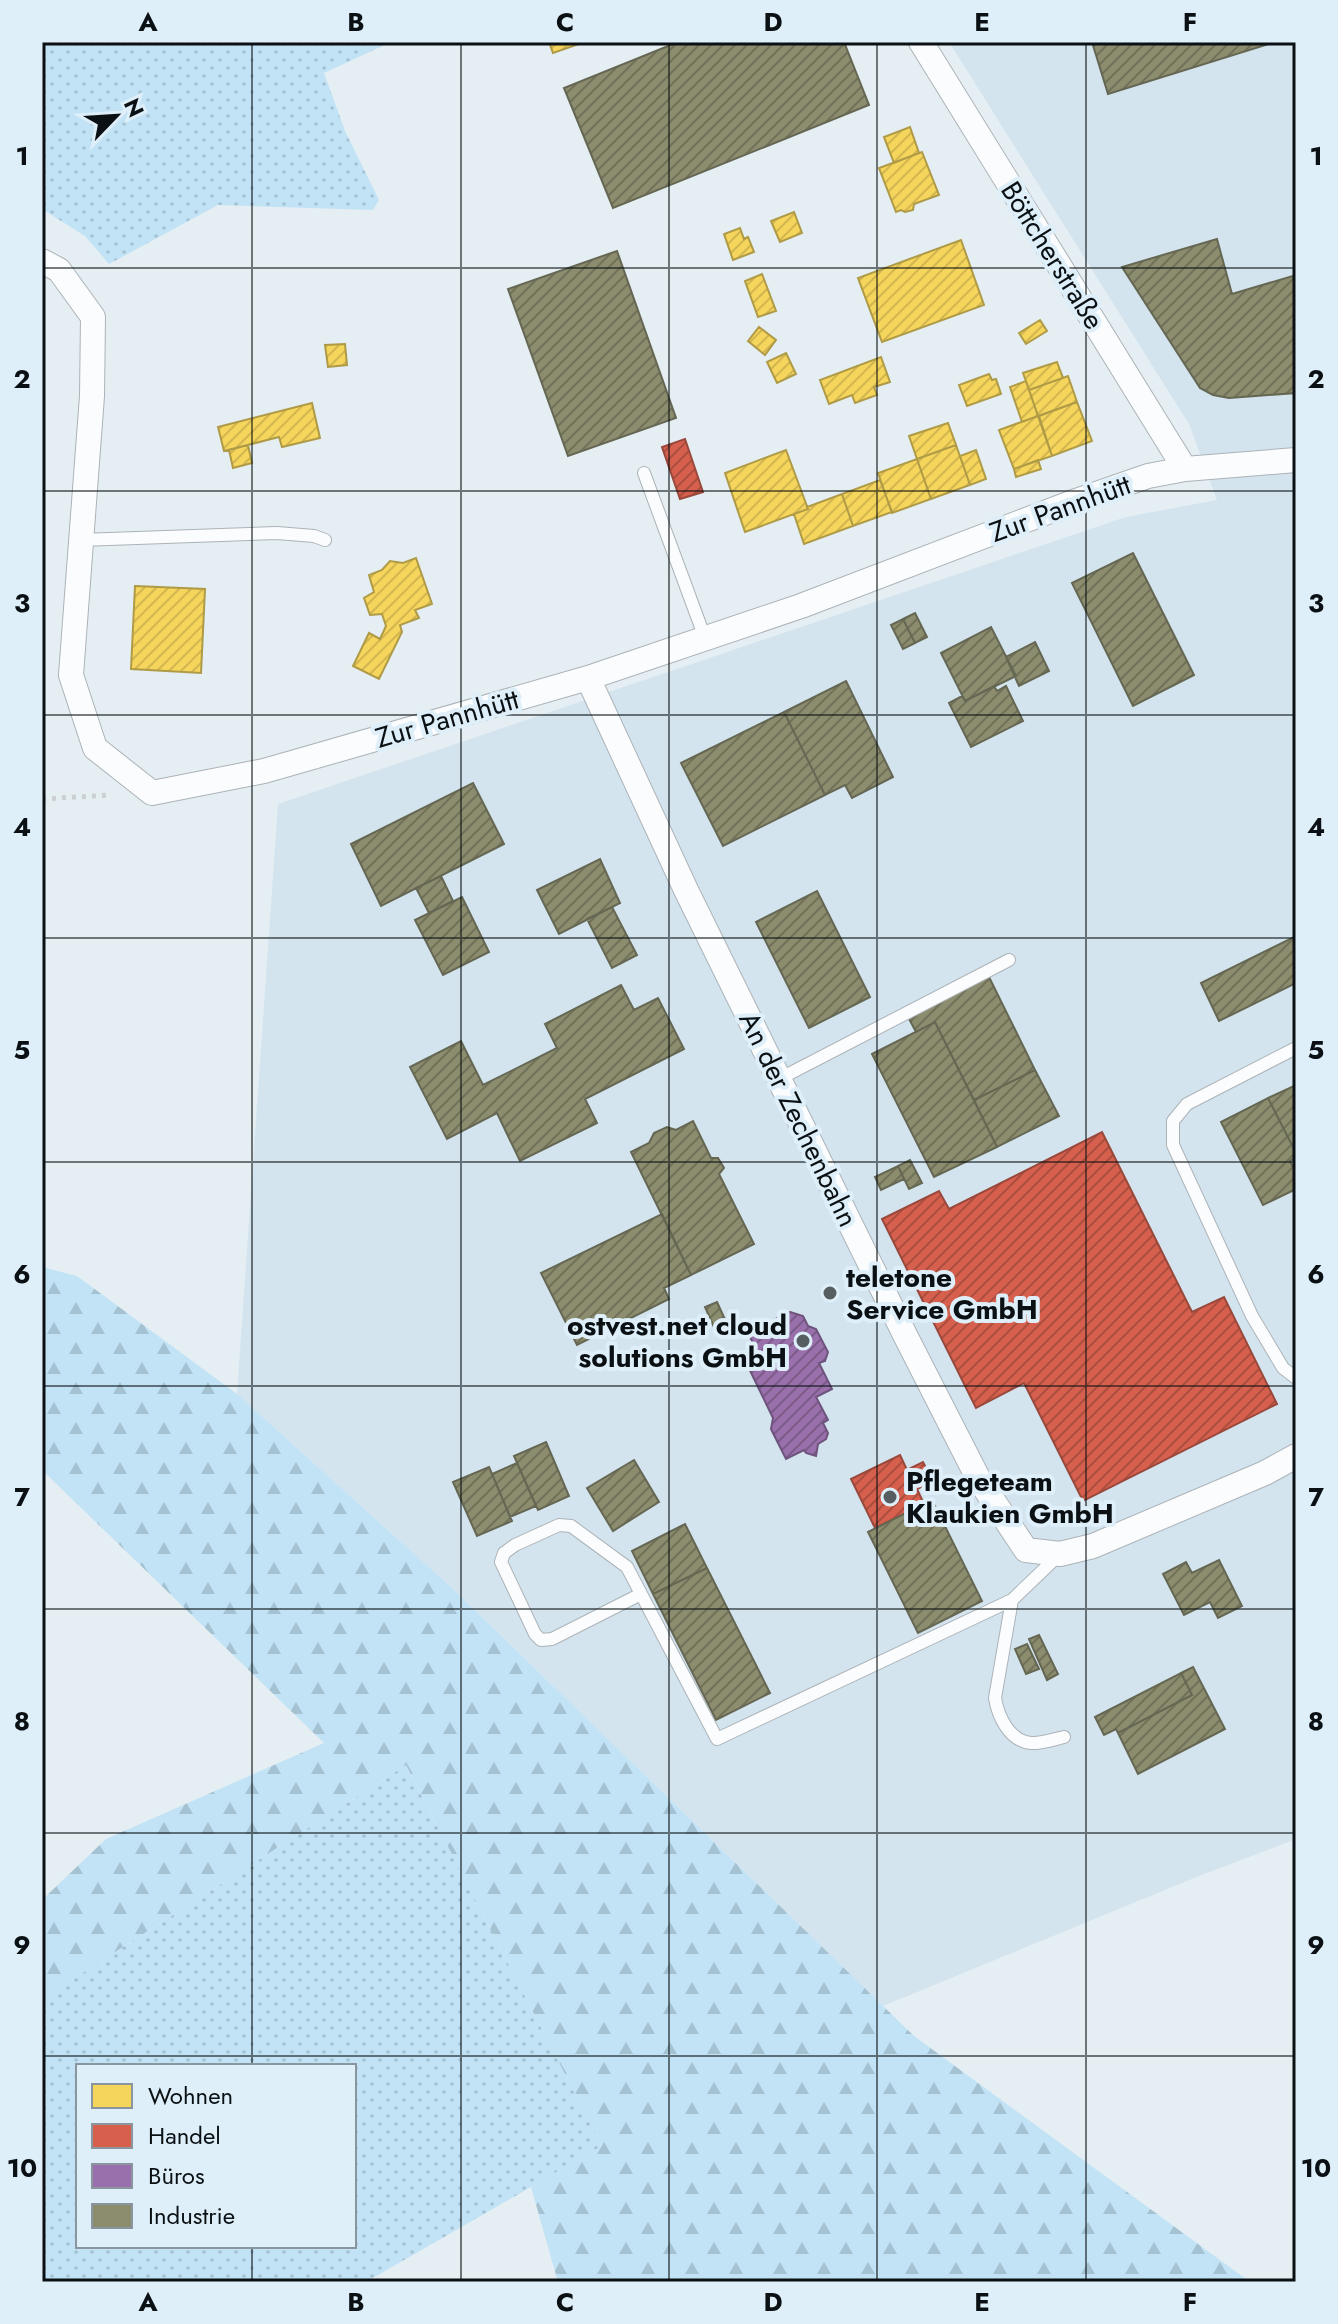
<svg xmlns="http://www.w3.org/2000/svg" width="1338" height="2324" viewBox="0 0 1338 2324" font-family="Jost,sans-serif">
<defs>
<pattern id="grass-dots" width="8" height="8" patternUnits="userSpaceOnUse" patternTransform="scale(2)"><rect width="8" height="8" fill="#c2e3f6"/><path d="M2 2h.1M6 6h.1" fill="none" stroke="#a5c2d2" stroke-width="1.8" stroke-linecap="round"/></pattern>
<pattern id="forest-firs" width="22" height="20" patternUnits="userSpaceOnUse" patternTransform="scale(2)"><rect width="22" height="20" fill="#c2e3f6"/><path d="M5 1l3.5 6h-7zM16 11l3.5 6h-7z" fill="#a5c2d2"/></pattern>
<pattern id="homes-hatch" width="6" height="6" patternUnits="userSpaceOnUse" patternTransform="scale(2)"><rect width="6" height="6" fill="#f6d55c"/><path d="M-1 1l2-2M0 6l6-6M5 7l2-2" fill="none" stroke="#d2b64f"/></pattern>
<pattern id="shops-hatch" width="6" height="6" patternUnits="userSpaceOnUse" patternTransform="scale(2)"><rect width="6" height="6" fill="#d6604d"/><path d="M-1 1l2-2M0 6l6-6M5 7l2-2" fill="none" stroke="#ac4e3f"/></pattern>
<pattern id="offices-hatch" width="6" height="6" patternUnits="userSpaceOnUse" patternTransform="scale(2)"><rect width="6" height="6" fill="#9970ab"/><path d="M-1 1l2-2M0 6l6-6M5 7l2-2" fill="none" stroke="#7b5b8a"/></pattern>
<pattern id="industry-hatch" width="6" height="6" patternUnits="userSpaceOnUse" patternTransform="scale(2)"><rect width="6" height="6" fill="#8c8c6e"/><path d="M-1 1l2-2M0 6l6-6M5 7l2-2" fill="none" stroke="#717159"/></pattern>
</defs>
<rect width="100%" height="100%" fill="#e4eef3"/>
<path fill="#d3e4ef" d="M949,42H1296V1839L1194,1878L883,2006L452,1588L237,1394L278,804L1126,517L1217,500L1189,424Z"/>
<path fill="url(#grass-dots)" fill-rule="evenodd" d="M42,42H391L324,73L345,131L379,200L373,210L218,205L109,264L85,236L42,209Z
M406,1765L602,2146L366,2282H42V1999ZM78,2066H354V2246H78Z"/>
<path fill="url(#forest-firs)" d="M42,1267L77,1276L237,1394L452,1588L914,2036L1250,2282H558L531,2187L602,2146L406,1765L42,1999V1900L106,1839L324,1743L42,1470Z"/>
<path fill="url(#homes-hatch)" stroke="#af9a46" stroke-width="2" d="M549,42H578L579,44L553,53Z
M910,127L919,153L894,163L884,137Z
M922,152L939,195L914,204L913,210L905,212L901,210L896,212L879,168Z
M794,212L802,233L780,242L771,221Z
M740,228L744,239L748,237L754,252L733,260L724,234Z
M961,240L984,305L882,342L858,278Z
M762,274L776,311L758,317L745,281Z
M1040,320L1047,331L1026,344L1019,333Z
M759,327L776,340L765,355L748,341Z
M345,344L347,365L328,367L325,345Z
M786,353L796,374L777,383L767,362Z
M881,357L890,382L874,387L877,395L855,403L852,395L829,404L820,380Z
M1057,362L1063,378L1029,390L1023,373Z
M989,374L992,380L996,379L1001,394L967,406L959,385Z
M1068,376L1077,402L1038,416L1029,390Z
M1026,381L1038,416L1022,422L1010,387Z
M1077,402L1092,441L1052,456L1039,416Z
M312,403L320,438L282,447L279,437L224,451L218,427Z
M1038,416L1052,456L1014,469L999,430Z
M948,423L956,445L917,459L909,436Z
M248,445L252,463L233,468L229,450Z
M956,445L970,485L931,499L917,459Z
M786,450L808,509L745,532L725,473Z
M976,450L986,479L970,485L960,456Z
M917,459L931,499L892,513L878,473Z
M1038,460L1041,469L1016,477L1014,469Z
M880,480L892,512L853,526L842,494Z
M842,494L853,526L804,544L794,514L808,509L807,507Z
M416,558L432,604L415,610L419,618L400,625L402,632L379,679L353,666L369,633L380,639L386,626L382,614L370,615L364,598L374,592L369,575L382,570L390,561L403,563Z
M135,586L205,589L201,673L131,669Z"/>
<path fill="url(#shops-hatch)" stroke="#99483c" stroke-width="2" d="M685,439L703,492L680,499L662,447Z
M1102,1132L1192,1312L1224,1297L1277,1404L1083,1501L1024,1383L976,1408L882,1219L939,1191L949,1209Z
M900,1455L907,1470L923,1462L933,1481L917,1489L924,1504L875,1528L851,1479Z"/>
<path fill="url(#offices-hatch)" stroke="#6e537d" stroke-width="2" d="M790,1312L803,1316L808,1326L816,1329L828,1352L825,1361L819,1363L832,1389L816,1397L828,1420L823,1423L828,1433L826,1439L818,1444L816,1456L806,1453L804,1450L786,1459L771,1429L773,1418L744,1358L745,1353L755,1347L750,1337L753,1330Z"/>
<path fill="url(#industry-hatch)" stroke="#656753" stroke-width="2" d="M678,42H844L869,105L613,208L564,88Z
M1092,42H1275L1108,94Z
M1217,239L1232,294L1296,275V393L1229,398L1213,395L1200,388L1122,267Z
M617,251L676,418L568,456L508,289Z
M1133,553L1194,675L1133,706L1072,583Z
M915,613L927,637L915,643L903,619Z
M903,619L915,643L903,649L891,625Z
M991,627L1016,676L965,701L941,653Z
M1035,642L1049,671L1019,686L1006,657Z
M846,681L893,777L852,798L845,785L825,795L784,712Z
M994,686L997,691L1006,686L1023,721L971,747L949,703L962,696L965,701Z
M784,712L825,795L723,846L681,763Z
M473,783L504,844L381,906L351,844Z
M600,859L620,903L559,934L537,890Z
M441,876L453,901L429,913L416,888Z
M817,891L870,997L809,1028L756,922Z
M462,897L489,952L443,975L415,920Z
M612,907L637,955L612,968L587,919Z
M1296,936V983L1219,1021L1201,983Z
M989,977L1035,1070L974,1100L935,1022L916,1032L908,1017Z
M621,985L634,1010L658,998L684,1049L585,1099L597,1123L520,1161L497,1113L447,1139L410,1067L461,1041L483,1085L557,1048L545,1024Z
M935,1022L997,1147L934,1177L872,1054Z
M1035,1070L1059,1116L997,1147L974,1100Z
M1296,1085V1153L1268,1098Z
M1268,1098L1296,1153V1158L1290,1161L1296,1173V1189L1263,1205L1221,1122Z
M693,1121L711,1158H718L724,1168L719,1174L754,1244L691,1275L631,1152L649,1143L654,1133L667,1127L676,1130Z
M910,1160L922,1183L909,1189L898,1166Z
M898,1166L904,1179L881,1190L875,1177Z
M662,1214L691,1275L664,1288L669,1299L577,1345L541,1273Z
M717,1302L728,1326L716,1332L705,1307Z
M546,1442L569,1496L538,1510L514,1456Z
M634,1460L659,1502L613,1531L587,1488Z
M517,1463L536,1506L510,1517L492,1474Z
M489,1467L512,1521L477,1536L453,1482Z
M932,1500L982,1601L918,1633L868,1532Z
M685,1524L707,1568L653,1594L632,1551Z
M1219,1560L1242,1606L1218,1618L1210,1602L1184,1615L1163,1574L1186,1562L1192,1573Z
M707,1568L770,1693L716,1720L653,1594Z
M1039,1635L1058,1674L1047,1680L1029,1639Z
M1027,1644L1039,1669L1026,1674L1015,1649Z
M1193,1667L1225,1729L1138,1774L1118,1733L1192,1695L1181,1673Z
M1181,1673L1192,1695L1118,1733L1116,1729L1104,1735L1095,1717Z"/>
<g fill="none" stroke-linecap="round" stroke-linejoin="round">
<defs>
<path id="service" d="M644,473L705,638
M81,540L277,533L314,536L325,540
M1296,1048L1187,1104L1173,1121V1145L1252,1316L1283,1368L1296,1378
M779,1079L1009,960
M641,1594L552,1639L541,1640L535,1634L501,1562L504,1553L515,1545L559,1525L571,1526L627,1567L717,1739L1012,1600L1060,1554
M1012,1600L995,1698C998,1716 1009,1741 1031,1743C1040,1744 1055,1739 1064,1737"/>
<path id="minor" d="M921,42L1185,469
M42,261L59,270L93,317L92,396L71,675L95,748L152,793L264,771L588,678L801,606L1076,501L1148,476L1185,469L1296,460
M588,678L686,890L905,1335L978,1478L1026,1550L1060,1554L1093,1546L1265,1473L1296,1456"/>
</defs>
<use href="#service" stroke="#acb3b8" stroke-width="14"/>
<use href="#minor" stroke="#acb3b8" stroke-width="26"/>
<path stroke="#cdd0d2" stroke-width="5" stroke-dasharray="4 6" stroke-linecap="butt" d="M42,799L111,795"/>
<use href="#service" stroke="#fbfcfd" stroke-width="12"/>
<use href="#minor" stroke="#fbfcfd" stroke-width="24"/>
</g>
<path fill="none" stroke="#0a1013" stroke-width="2" stroke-opacity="0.55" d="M252,42V2066M461,42V2282M669,42V2282M877,42V2282M1086,42V2282M42,268H1296M42,491H1296M42,715H1296M42,938H1296M42,1162H1296M42,1386H1296M42,1609H1296M42,1833H1296M42,2056H1296M252,2246V2282"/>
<g fill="#565e61" stroke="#deeff9" stroke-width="3">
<circle cx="830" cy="1293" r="8"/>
<circle cx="803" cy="1341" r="8"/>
<circle cx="890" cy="1497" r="8"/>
</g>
<g text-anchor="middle" stroke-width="8" stroke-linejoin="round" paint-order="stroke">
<g font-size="28" fill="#0a1013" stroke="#deeff9">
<text transform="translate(1053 255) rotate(58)" y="10">Böttcherstraße</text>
<text transform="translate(1060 508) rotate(-20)" y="10">Zur Pannhütt</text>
<text transform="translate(447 718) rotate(-16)" y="10">Zur Pannhütt</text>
<text transform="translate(799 1119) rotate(64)" y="10">An der Zechenbahn</text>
</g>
<g font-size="28" font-weight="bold" fill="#0a1013" stroke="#deeff9" text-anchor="start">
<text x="846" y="1287">teletone<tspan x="846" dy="32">Service GmbH</tspan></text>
<text x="787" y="1335" text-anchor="end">ostvest.net cloud<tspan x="787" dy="32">solutions GmbH</tspan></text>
<text x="906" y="1491">Pflegeteam<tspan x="906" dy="32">Klaukien GmbH</tspan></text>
</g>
</g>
<rect width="1338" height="2324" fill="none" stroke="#deeff9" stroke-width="88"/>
<rect x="76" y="2064" width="280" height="184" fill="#deeff9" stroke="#89969d" stroke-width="2"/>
<rect x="92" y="2084" width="40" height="24" fill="#f6d55c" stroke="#89969d" stroke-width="2"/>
<text x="148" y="2104" font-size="24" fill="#0a1013">Wohnen</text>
<rect x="92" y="2124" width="40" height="24" fill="#d6604d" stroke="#89969d" stroke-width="2"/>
<text x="148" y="2144" font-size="24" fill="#0a1013">Handel</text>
<rect x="92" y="2164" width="40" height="24" fill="#9970ab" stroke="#89969d" stroke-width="2"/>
<text x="148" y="2184" font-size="24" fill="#0a1013">Büros</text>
<rect x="92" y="2204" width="40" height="24" fill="#8c8c6e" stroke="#89969d" stroke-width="2"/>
<text x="148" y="2224" font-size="24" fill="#0a1013">Industrie</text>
<g transform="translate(116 116) rotate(65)" stroke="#deeff9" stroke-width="6" paint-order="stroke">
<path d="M0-6L14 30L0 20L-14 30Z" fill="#0a1013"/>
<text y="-12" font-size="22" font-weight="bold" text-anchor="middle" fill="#0a1013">N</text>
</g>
<rect x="44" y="44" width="1250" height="2236" fill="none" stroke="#0a1013" stroke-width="3"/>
<g font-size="26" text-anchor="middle" font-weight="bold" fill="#0a1013">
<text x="148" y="31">A</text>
<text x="356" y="31">B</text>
<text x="565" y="31">C</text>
<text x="773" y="31">D</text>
<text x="982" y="31">E</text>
<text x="1190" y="31">F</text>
<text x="22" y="165">1</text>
<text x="1316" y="165">1</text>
<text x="22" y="388">2</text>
<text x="1316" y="388">2</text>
<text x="22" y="612">3</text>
<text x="1316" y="612">3</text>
<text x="22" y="836">4</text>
<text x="1316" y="836">4</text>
<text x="22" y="1059">5</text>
<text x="1316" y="1059">5</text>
<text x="22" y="1283">6</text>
<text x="1316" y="1283">6</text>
<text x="22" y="1506">7</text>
<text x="1316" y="1506">7</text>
<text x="22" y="1730">8</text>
<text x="1316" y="1730">8</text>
<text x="22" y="1954">9</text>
<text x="1316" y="1954">9</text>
<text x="22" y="2177">10</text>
<text x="1316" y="2177">10</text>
<text x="148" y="2311">A</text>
<text x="356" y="2311">B</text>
<text x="565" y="2311">C</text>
<text x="773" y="2311">D</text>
<text x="982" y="2311">E</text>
<text x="1190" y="2311">F</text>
</g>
</svg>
